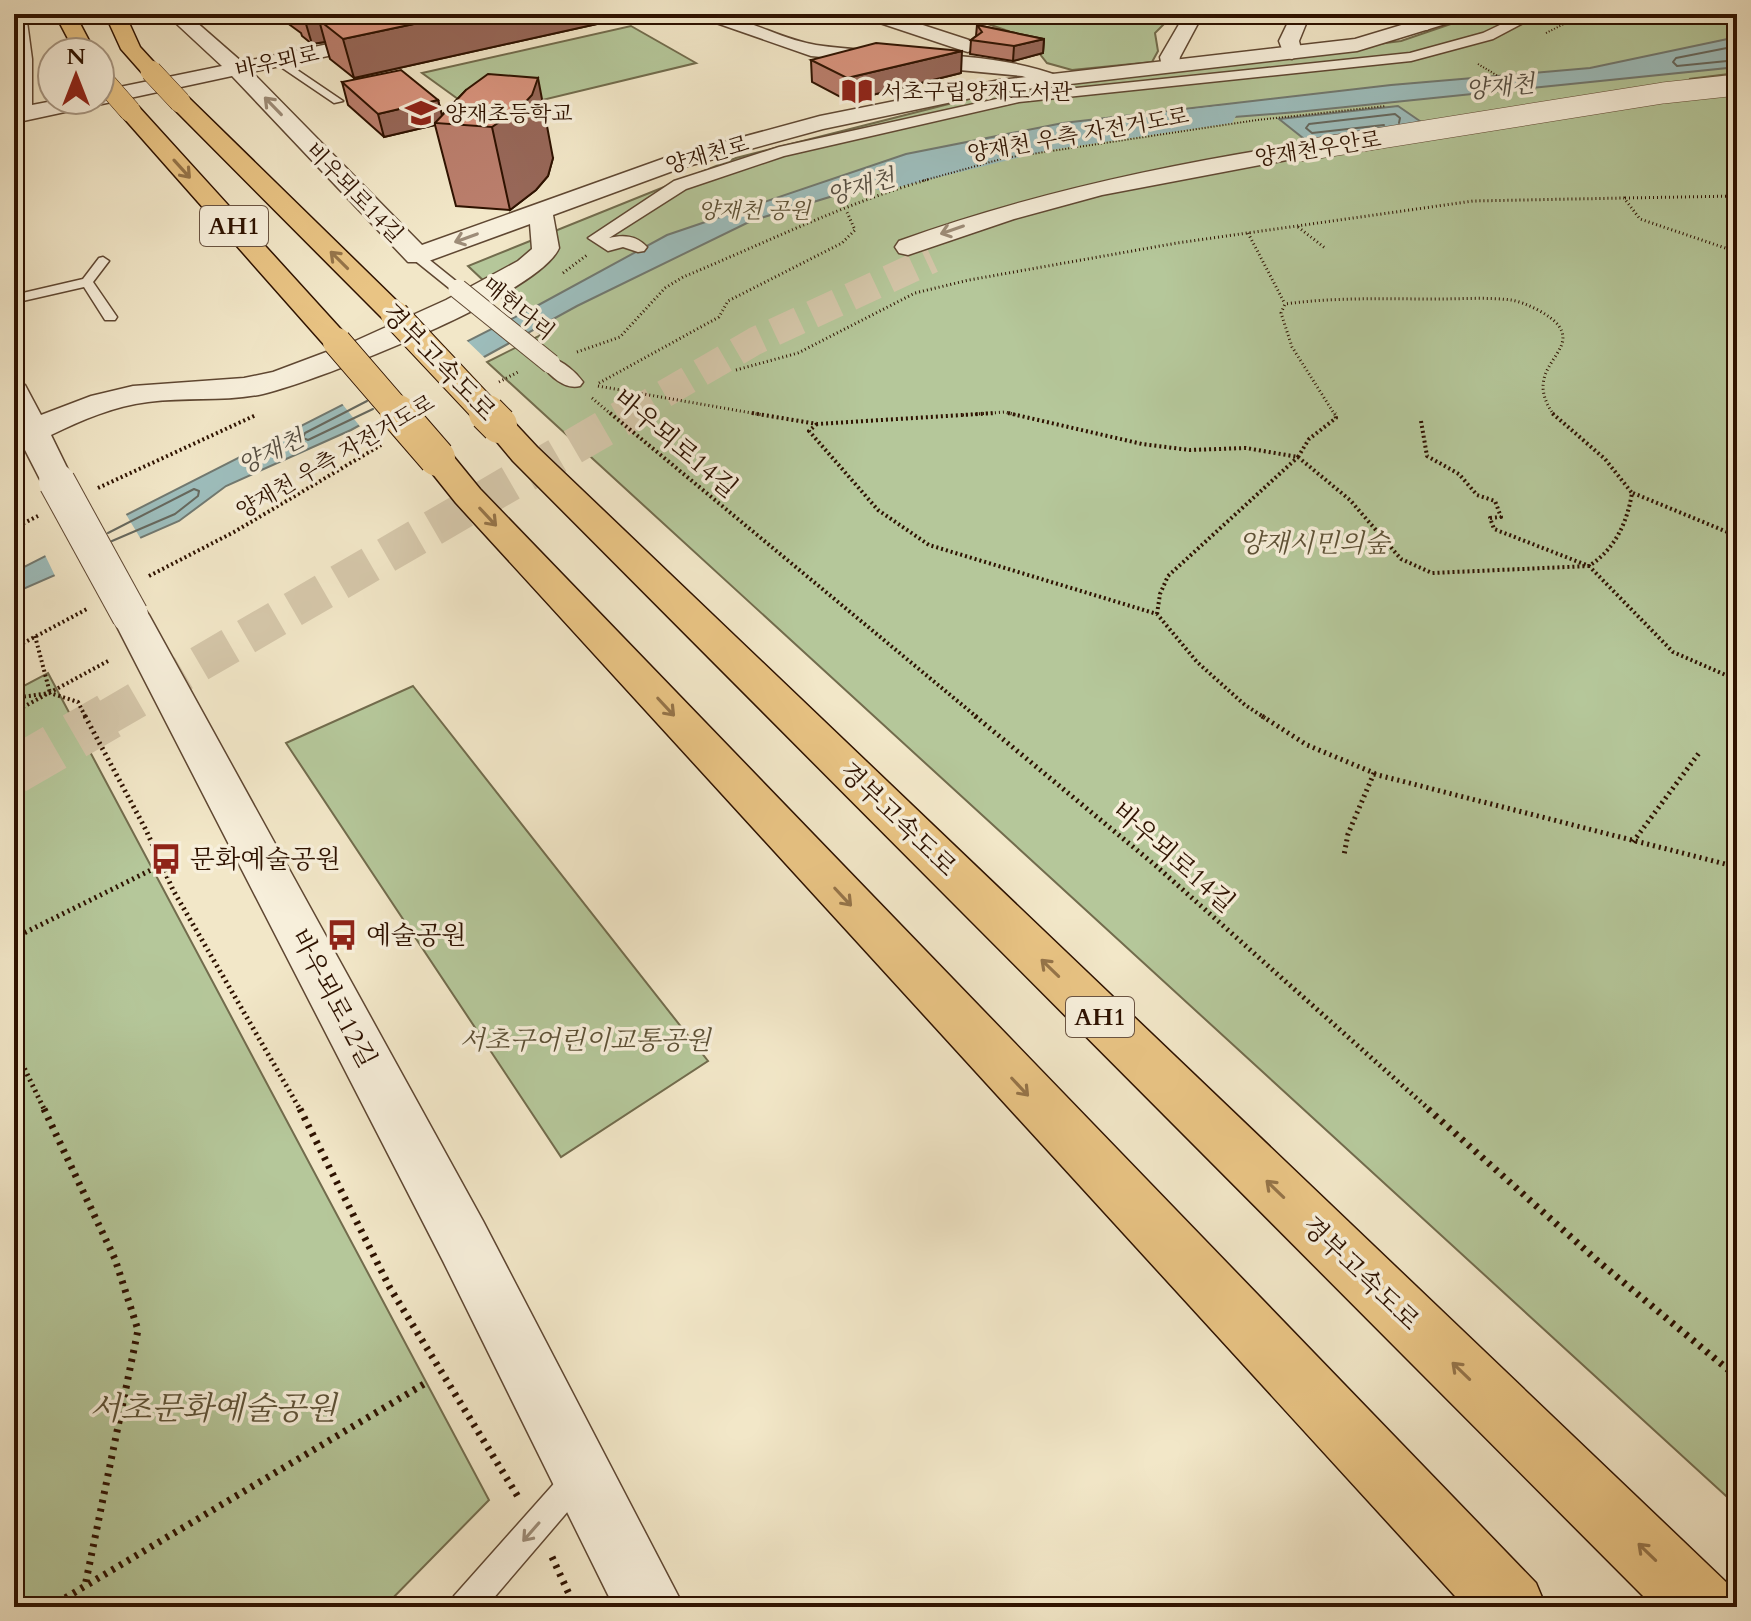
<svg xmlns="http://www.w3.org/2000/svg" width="1751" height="1621" viewBox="0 0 1751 1621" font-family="Cardo,'Noto Serif KR',serif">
<rect width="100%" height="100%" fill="#f2e7c8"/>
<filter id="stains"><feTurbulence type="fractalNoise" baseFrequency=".0025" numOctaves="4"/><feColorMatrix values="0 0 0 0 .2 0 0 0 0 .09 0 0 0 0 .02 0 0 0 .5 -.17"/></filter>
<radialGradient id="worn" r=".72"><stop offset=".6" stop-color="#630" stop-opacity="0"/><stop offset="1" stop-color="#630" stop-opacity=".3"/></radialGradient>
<path fill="#b5c79a" stroke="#726c4d" stroke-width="2" d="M959,14H1174L1155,33L1158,51L1152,62L1072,70L1047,63L1035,48L1008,31Z
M1480,14H1737V73L1689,79L1737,85V1506L487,362L541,335L468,266L736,158L988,94L1401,41Z
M631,26L696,63L480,115L422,73Z
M48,673L489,1500L384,1607H14V691Z
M413,686L708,1061L561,1157L286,743Z"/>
<path fill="#9dbebd" stroke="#717971" stroke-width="2" d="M1737,37V67L1297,112L1145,124L961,157L751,221L577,306L351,430L226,486L179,521L14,593V572L533,308L667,235L906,154L1063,123L1391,85L1590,68Z
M1398,106L1430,128L1308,142L1279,119Z"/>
<path fill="#f2e7c8" d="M464,338L487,360L362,429L340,401Z
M124,511L142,541L56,578L44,553Z"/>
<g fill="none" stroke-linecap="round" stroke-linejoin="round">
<path stroke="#66685e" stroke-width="2" d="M1737,46L1676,58L1673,62L1677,66L1737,60
M1384,125L1312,133L1306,128L1309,124L1395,114L1400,118L1399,123
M367,401L305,433L303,438L308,440L373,409
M108,533L194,489L199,491L198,496L175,514L112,541"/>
<path fill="#9dbebd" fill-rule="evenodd" d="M1220,106L1232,109L1236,116L1232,123L1050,150L883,191L870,188L865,180L870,172C985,140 1101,119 1220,106Z"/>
<path stroke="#d5c7aa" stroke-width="28" stroke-dasharray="28 14" stroke-linecap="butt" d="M628,415L755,341L932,259"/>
<path stroke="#d5c7aa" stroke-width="36" stroke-dasharray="36 18" stroke-linecap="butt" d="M106,718L631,413"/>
<path stroke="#d5c7aa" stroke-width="47" stroke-dasharray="47 23" stroke-linecap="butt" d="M14,771L109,716"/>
<defs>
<path id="service" d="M275,59H281L343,101L334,103L275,63Z
M413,253H421L462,286V292H454L413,259Z
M103,257L109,261L93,282L117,317L115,320H105L84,287L14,303V295L83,279L99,258Z
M577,1464L587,1469L592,1479L587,1489L486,1607H449L454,1596L567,1469Z"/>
<path id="pedestrian" d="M1523,14H1540L1493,39L1411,61L1019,102L784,156L686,189L609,238C623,235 636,235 647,247L644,251L638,252L623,247L608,251L588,238L674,181L779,147L1019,94L1410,53L1483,33Z
M551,358C563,361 576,372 583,382L580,386C565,390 550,376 541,364Z"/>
<path id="minor" d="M699,14C745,14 774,38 816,45C896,57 983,48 1059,76L1062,80L1052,86L1022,76L811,56L702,18Z
M862,14H889L975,42L978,46L968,52L961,50L865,18Z
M1185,14H1203L1180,57L1177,71H1163L1160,57Z
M1292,14H1310L1299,41L1302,53L1292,59L1285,57L1279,41Z
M1381,14H1411L1434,20L1436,24L1427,30L1384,18Z"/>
<path id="tertiary" d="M14,14H26L32,59V105L58,100H100V91L222,66L166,14H187L242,62L472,14H510L500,20L252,72L422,245L665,158L820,116L1000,80L1355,39L1438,14H1468L1465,18L1357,51L1000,92L823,129L681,168L553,215L559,248C539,295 317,381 263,394C225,402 186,397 148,402C114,406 82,420 51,435L74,482L69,489L57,492L45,489L24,448L14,451V383L25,385L41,415L91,396L133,386L244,378L273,372L353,342L446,300L518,261L532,249L530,224L426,262H408L232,76L14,123Z
M1300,144L1308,146L1312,151L1308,156L1102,195L1014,219L908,255L899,253L895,247L899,241C1029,194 1163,165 1300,144Z
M130,603L143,606L149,615L483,1221L684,1607H614L443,1261L111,615L117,606Z"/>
<path id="trunk" d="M55,14H75L95,52H75Z
M105,14H125L140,47L162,71L158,75H144L121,49Z
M180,95L188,97L405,309L409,315L405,321L395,324L385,321L172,107L169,102Z
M130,104L138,106L347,336L352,342L347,348L337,351L327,348L122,116L119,111L122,106Z
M499,415L510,418L537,447L1727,1583L1737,1607H1654L513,461L483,425L488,418Z
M437,448L449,451L480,489L1536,1583L1546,1607H1465L456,503L420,458L425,451Z"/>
</defs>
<use href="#service" stroke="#5f4732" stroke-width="3"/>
<use href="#pedestrian" stroke="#5f4732" stroke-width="3"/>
<use href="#minor" stroke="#5f4732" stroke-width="3"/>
<use href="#tertiary" stroke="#5f4732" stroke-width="3"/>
<use href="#trunk" stroke="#2e1200" stroke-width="3"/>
<path stroke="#2e1200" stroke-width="2" stroke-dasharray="1 2" stroke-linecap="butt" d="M1546,33L1584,14
M1478,64L1518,88
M922,181L1005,158L1257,120L1386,106"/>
<path stroke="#2e1200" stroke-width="3" stroke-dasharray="1 3" stroke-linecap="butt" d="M1625,198L1737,196
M1298,227L1325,248
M1248,233L1285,304
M563,273L587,255
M577,352L620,337L665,288L683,277C763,244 847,202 930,179
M736,370L798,353L915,293L969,280L1177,243L1473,201L1624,198L1640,219L1737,252
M499,382L518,372
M599,383L719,317L728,301L842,243L855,230L846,210
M598,386L763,415
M592,398L612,415
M963,415L1005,412L1016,415
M1335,415L1292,347L1281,313L1285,304C1336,297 1386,299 1438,299C1462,299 1488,297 1511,300C1525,302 1551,315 1559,326C1578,354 1520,368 1554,415"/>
<path stroke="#2e1200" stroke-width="4" stroke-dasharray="2 3" stroke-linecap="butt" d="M610,413L978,718
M752,413L817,424L995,413
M1008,413L1142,444L1190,450L1246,448L1298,457
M1421,421L1427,456L1459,474L1477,495L1495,501L1501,517L1490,518L1494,529L1589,566L1673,652L1737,680
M817,424L809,431L878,510L929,545L1157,614L1197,662L1245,705L1265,718
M1298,457L1350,500L1401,559L1432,573L1589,566C1615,549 1627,523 1632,493L1605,459L1552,413
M1298,457L1309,439L1336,418L1335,413
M98,488L256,415
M1633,493L1737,536
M14,528L38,516
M149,576L234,532L381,445
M1157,614L1160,594L1168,576L1298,457
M35,636L50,693
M14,648L87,609
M14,698L50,693L78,702L86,718
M14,712L108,661"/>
<path stroke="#2e1200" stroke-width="5" stroke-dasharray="2 4" stroke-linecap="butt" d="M85,716L146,830L173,890L301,1111
M975,716L1155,865L1431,1111
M1262,716L1307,745L1374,773L1348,834L1344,855
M1374,774L1737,867
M1633,842L1699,753
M14,938L161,865
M14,1047L45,1111"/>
<path stroke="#2e1200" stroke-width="7" stroke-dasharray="3 6" stroke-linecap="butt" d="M44,1109L115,1259L138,1330L85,1586
M300,1109L390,1288L520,1500
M1428,1109L1599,1262L1737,1377
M552,1557L575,1607
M50,1607L424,1384"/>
<use href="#service" fill="#f7efdb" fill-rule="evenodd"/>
<use href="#pedestrian" fill="#f7efdb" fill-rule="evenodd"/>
<use href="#minor" fill="#f7efdb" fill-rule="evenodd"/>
<use href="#tertiary" fill="#f7efdb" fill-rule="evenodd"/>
<use href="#trunk" fill="#e9c484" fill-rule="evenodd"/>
<defs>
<path id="pedestrian-bridge" d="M458,289L551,364"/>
<path id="tertiary-bridge-far1" d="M1300,151L1663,93L1737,85"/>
<path id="tertiary-bridge" d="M57,482L130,615"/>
<path id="trunk-bridge-far2" d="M151,71L180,102
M102,79L130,111"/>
<path id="trunk-bridge-far1" d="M395,315L489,415
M337,342L400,415"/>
<path id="trunk-bridge" d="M398,413L437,458
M487,413L499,425"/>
</defs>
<use href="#pedestrian-bridge" stroke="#5f4732" stroke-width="21" stroke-linecap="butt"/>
<use href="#tertiary-bridge-far1" stroke="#5f4732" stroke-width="22" stroke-linecap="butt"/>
<use href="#tertiary-bridge" stroke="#5f4732" stroke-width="38" stroke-linecap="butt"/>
<use href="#trunk-bridge-far2" stroke="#2e1200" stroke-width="22" stroke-linecap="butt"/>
<use href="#trunk-bridge-far1" stroke="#2e1200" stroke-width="30" stroke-linecap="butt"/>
<use href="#trunk-bridge" stroke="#2e1200" stroke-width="38" stroke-linecap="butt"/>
<use href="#pedestrian-bridge" stroke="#f7efdb" stroke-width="19"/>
<use href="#tertiary-bridge-far1" stroke="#f7efdb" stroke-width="21"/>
<use href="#tertiary-bridge" stroke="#f7efdb" stroke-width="36"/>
<use href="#trunk-bridge-far2" stroke="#e9c484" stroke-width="21"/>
<use href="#trunk-bridge-far1" stroke="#e9c484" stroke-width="28"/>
<use href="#trunk-bridge" stroke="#e9c484" stroke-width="36"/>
</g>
<path fill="#ba7e6c" stroke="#2e1200" stroke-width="2" d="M275,14H642L354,78L330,59L325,42L312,44L302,36L301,33Z
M728,14H764L746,19Z
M977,25L1044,39L1043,53L1013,61L970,54L971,40L976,36Z
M811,60L961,73L848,101L812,82Z
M342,82L438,100L442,115L466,90L553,158L548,176L536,190L510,210L456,206L435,125L384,137L348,105Z"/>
<path fill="#976758" stroke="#2e1200" stroke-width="2" d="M303,14H457L319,20L325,42L312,44Z
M461,14H642L354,78L343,39Z
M746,14H764L746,19Z
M1044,39L1043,53L1013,61L1014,46Z
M962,51L961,73L848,101L847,78Z
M538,78L553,158L548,176L536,190L510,210L492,127Z
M438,100L444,123H435V125L384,137L378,114Z"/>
<path fill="#d8937d" stroke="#2e1200" stroke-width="2" d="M350,14H461L343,39L319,20Z
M977,25L1044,39L1014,46L971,40L982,32Z
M876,43L962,51L847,78L811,60Z
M401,70L438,100L378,114L342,82Z
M488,74L538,78L532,95L520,108L492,127L435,123L466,90Z"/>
<defs><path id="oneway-shaft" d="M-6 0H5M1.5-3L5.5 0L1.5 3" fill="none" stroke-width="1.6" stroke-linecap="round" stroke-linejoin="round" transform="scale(2)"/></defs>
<g stroke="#9d8c78">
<use href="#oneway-shaft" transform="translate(273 106) rotate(-134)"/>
<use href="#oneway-shaft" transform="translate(952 230) rotate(161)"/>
<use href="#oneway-shaft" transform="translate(466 238) rotate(160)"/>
<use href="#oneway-shaft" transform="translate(531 1532) rotate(131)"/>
</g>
<g stroke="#957449">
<use href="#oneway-shaft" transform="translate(182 169) rotate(48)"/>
<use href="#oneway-shaft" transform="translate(339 260) rotate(-135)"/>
<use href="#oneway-shaft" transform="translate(488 517) rotate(47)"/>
<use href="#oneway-shaft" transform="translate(666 707) rotate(47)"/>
<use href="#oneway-shaft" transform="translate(843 897) rotate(47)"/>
<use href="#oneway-shaft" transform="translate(1050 968) rotate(-136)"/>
<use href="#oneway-shaft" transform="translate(1020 1087) rotate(47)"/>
<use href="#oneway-shaft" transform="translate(1275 1189) rotate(-136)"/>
<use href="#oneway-shaft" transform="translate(1461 1371) rotate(-136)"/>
<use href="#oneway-shaft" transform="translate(1647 1552) rotate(-136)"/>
</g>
<defs>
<symbol id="library-bare" viewBox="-9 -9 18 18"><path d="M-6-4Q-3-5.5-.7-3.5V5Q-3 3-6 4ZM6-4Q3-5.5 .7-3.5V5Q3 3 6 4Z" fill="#8f2418" stroke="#f7efdb" stroke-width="2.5" paint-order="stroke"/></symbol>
<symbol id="school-bare" viewBox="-9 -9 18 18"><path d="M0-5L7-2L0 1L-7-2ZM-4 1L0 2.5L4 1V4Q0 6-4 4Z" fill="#8f2418" stroke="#f7efdb" stroke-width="2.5" paint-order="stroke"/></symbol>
<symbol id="bus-bare" viewBox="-9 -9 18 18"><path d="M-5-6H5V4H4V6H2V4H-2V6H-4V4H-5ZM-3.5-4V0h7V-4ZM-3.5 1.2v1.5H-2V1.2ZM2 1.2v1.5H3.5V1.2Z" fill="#8f2418" stroke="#f7efdb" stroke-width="2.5" paint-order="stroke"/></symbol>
</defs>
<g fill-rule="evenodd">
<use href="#library-bare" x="835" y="69" width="44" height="44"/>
<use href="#school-bare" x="399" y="91" width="44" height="44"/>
<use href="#bus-bare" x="144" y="837" width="44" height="44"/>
<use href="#bus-bare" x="320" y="913" width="44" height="44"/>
</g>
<g text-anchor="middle" stroke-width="7" stroke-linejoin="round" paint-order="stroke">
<g font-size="22" fill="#2e1200" stroke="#f7efdb">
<text transform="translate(277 61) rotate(-12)" y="8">바우뫼로</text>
<text transform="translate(1078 134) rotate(-10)" y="8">양재천 우측 자전거도로</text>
<text transform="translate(1318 148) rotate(-9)" y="8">양재천우안로</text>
<text transform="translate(707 154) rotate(-16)" y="8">양재천로</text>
<text transform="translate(355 192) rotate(46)" y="8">비우뫼로14길</text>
<text transform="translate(519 308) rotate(39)" y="8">매헌다리</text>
<text transform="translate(335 456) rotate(-30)" y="8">양재천 우측 자전거도로</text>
</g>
<g font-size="22" fill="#2e1200" stroke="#f7efdb" text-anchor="start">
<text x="881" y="99">서초구립양재도서관</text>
<text x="445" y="121">양재초등학교</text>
</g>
<g font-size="22" font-style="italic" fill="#5d5136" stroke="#f7efdb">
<text x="754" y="218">양재천 공원</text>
</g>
<g font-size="24" font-style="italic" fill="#554e42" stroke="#f7efdb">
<text transform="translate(1500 87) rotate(-6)" y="8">양재천</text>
<text transform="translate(861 187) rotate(-17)" y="8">양재천</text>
<text transform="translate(271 452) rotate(-26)" y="8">양재천</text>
</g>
<g fill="#f7efdb" stroke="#6a5442" stroke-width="2">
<rect x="200" y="206" width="68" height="40" rx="6"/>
<rect x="1066" y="997" width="68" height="40" rx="6"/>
</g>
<g font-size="24" font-weight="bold" fill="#2e1200">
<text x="234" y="234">AH1</text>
<text x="1100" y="1025">AH1</text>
</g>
<g font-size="26" fill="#2e1200" stroke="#f7efdb">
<text transform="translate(439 362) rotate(46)" y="9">경부고속도로</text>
<text transform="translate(676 443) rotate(40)" y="9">바우뫼로14길</text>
<text transform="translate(898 819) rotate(44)" y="9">경부고속도로</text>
<text transform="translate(1174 857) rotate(41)" y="9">바우뫼로14길</text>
<text transform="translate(334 998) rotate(62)" y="9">바우뫼로12길</text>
<text transform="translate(1361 1273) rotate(44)" y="9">경부고속도로</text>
</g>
<g font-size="26" font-style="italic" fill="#5d5136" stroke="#f7efdb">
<text x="1314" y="552">양재시민의숲</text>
<text x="585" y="1049">서초구어린이교통공원</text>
</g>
<g font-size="26" fill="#2e1200" stroke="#f7efdb" text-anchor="start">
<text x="190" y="868">문화예술공원</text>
<text x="366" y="944">예술공원</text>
</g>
<g font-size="32" font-style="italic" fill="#5d5136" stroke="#f7efdb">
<text x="213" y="1419">서초문화예술공원</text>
</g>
</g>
<rect width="1751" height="1621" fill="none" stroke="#f2e7c8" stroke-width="48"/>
<rect x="16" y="16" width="1719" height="1589" fill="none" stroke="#2e1200" stroke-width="4"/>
<rect x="24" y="24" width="1703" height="1573" fill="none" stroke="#2e1200" stroke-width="2"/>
<g transform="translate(76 76)"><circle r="38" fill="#f7efdb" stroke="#a79783" stroke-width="2"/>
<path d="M0-6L14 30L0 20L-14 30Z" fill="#8f2418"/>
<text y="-12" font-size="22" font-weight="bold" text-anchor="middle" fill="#2e1200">N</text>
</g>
<rect width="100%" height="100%" filter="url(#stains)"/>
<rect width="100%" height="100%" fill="url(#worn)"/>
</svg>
